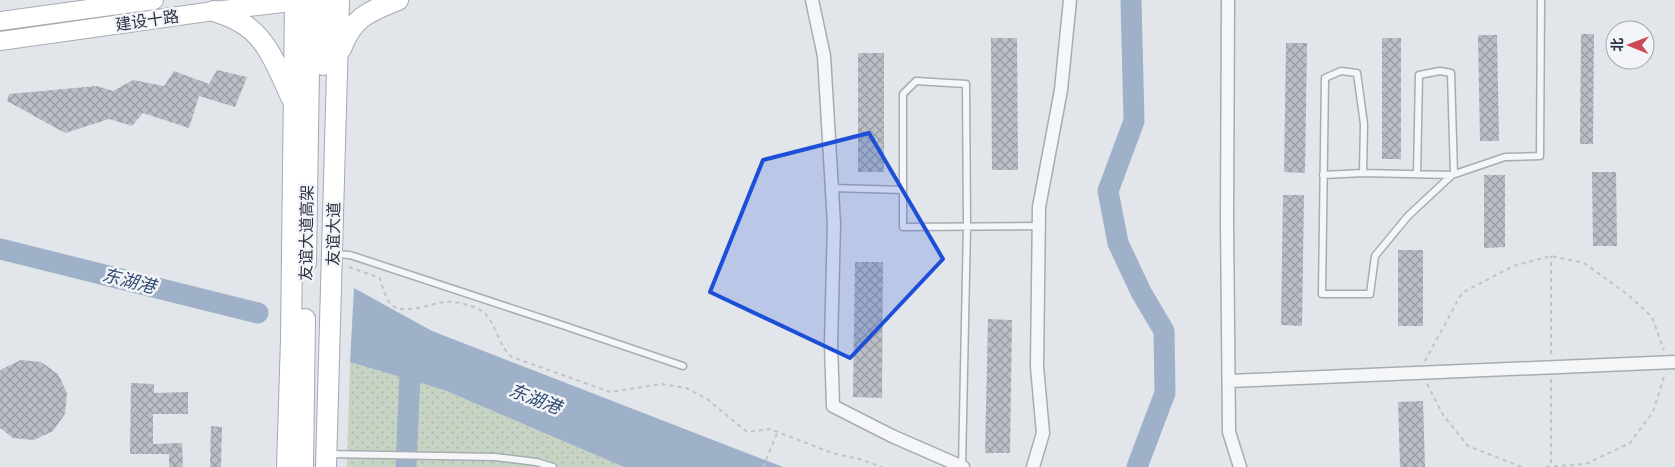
<svg xmlns="http://www.w3.org/2000/svg" width="1675" height="467" viewBox="0 0 1675 467" font-family="Cabin,'Noto Sans SC',sans-serif">
<defs>
<pattern id="park-dots" width="8" height="8" patternUnits="userSpaceOnUse" patternTransform="scale(1.25)"><rect width="8" height="8" fill="#c7d4c3"/><path d="M2 2h.1M6 6h.1" fill="none" stroke="#abb6a9" stroke-width="1.8" stroke-linecap="round"/></pattern>
<pattern id="building-cross-hatch" width="8" height="8" patternUnits="userSpaceOnUse" patternTransform="scale(1.25)"><rect width="8" height="8" fill="#b9bec7"/><path d="M0 0l8 8M0 8l8-8" fill="none" stroke="#979ba3"/></pattern>
</defs>
<rect width="100%" height="100%" fill="#e2e5ea"/>
<path fill="url(#park-dots)" d="M350,362L444,390L624,467H347Z"/>
<path fill="#9eb1c9" d="M354,288L432,331L783,467H624L444,390L350,362Z"/>
<g fill="none" stroke-linecap="round" stroke-linejoin="round">
<path stroke="#9eb1c9" stroke-width="21" d="M1131,0L1134,121L1108,191L1118,243L1141,292L1164,331L1165,393L1137,467
M0,249L258,313
M406,467L411,352"/>
</g>
<path fill="url(#building-cross-hatch)" d="M1581,34H1594L1593,144H1580Z
M1478,35H1497L1499,141H1480Z
M991,38H1017L1018,170H992Z
M1382,38H1401V159H1382Z
M1286,43H1307L1305,173L1284,172Z
M858,53H884V172H858Z
M217,70L247,77L235,107L199,96L189,128L143,113L132,126L109,119L65,133L7,101L9,94L97,86L113,91L133,80L164,86L174,71L209,84Z
M1592,172H1616L1617,246H1593Z
M1484,175H1505V247L1484,248Z
M1283,195H1304L1302,326L1281,325Z
M1398,250H1423V326H1398Z
M855,262H883L882,398L853,397Z
M988,319L1012,320L1010,453H985Z
M21,360L41,362L58,374L67,393L65,414L53,431L34,440L13,438L0,428V371L2,369Z
M131,383L154,384V393L188,392V414H153V444L182,443L183,467H169V454H130Z
M1423,401L1425,467H1400L1398,402Z
M211,426L222,427L221,467H210Z"/>
<g fill="none" stroke-linecap="round" stroke-linejoin="round">
<defs>
<path id="lane" d="M1363,173L1452,175
M1417,174L1419,75L1440,71L1451,73L1454,174
M1323,175L1363,173L1364,124L1357,73L1341,71L1325,78L1322,294H1370L1375,256L1408,216L1452,175L1505,157L1540,156L1541,0
M832,188L903,190
M334,254L350,255L559,324L683,366
M328,454L495,457L536,462L553,467
M962,467L967,226L966,84L916,81L903,94V227L1039,226"/>
<path id="street" d="M812,0L824,56L834,224L831,344L833,406L892,436L963,467
M1228,0L1227,220L1229,432L1240,467
M1229,381L1675,362
M1033,467L1043,433L1037,367L1039,207L1061,90L1070,0"/>
<path id="secondary" d="M0,21L154,0
M0,41L214,11L308,0"/>
<path id="primary" d="M214,11C223,14 232,17 240,22C268,37 279,72 292,99
M341,49C353,17 368,12 398,0
M323,65L324,0
M306,263L310,0
M287,467L291,339L295,0
M303,467L305,319
M326,467L339,0"/>
</defs>
<use href="#lane" stroke="#a7acb4" stroke-width="9"/>
<use href="#street" stroke="#a7acb4" stroke-width="15"/>
<use href="#secondary" stroke="#a7acb4" stroke-width="20"/>
<use href="#primary" stroke="#a1a8b6" stroke-width="22"/>
<path stroke="#c0c3c9" stroke-width="2" stroke-dasharray="4 4" stroke-linecap="butt" d="M349,267L380,278C383,287 385,300 393,306C404,315 432,303 446,302C456,301 471,305 480,310C495,317 498,347 512,357L610,392L662,384L686,388L707,399L747,432L770,429L832,453L859,459L882,467
M1551,354V256
M1425,361L1462,293L1513,266L1551,256L1584,263L1627,294L1652,317L1664,350
M1551,379V466
M1427,384L1443,415L1468,446L1522,467
M763,467L778,431
M1546,467L1586,464L1630,443L1653,412L1665,374"/>
<use href="#lane" stroke="#f5f6f8" stroke-width="6"/>
<use href="#street" stroke="#f5f6f8" stroke-width="12"/>
<use href="#secondary" stroke="#fff" stroke-width="18"/>
<use href="#primary" stroke="#fff" stroke-width="20"/>
</g>
<path fill="#1d4ed8" fill-opacity="0.2" stroke="#1d4ed8" stroke-width="4" stroke-linejoin="round" d="M869,133L943,259L850,358L710,292L763,160Z"/>
<g text-anchor="middle" stroke-width="5" stroke-linejoin="round" paint-order="stroke">
<g font-size="16" fill="#2a3242" stroke="#f2f4f7">
<text transform="translate(147 20) rotate(-8)" y="6">建设十路</text>
<text transform="translate(306 233) rotate(-89)" y="6">友谊大道高架</text>
<text transform="translate(333 234) rotate(-89)" y="6">友谊大道</text>
</g>
<g font-size="18" font-style="italic" fill="#354e75" stroke="#f2f4f7">
<text transform="translate(129 281) rotate(14)" y="6">东湖港</text>
<text transform="translate(535 399) rotate(21)" y="6">东湖港</text>
</g>
</g>
<g transform="translate(1630 45) rotate(271)"><circle r="24" fill="#f2f4f7" stroke="#a2a6af"/>
<path d="M0-4L9 19L0 12L-9 19Z" fill="#cc4a57"/>
<text y="-8" font-size="14" font-weight="bold" text-anchor="middle" fill="#2a3242">北</text>
</g>
</svg>
